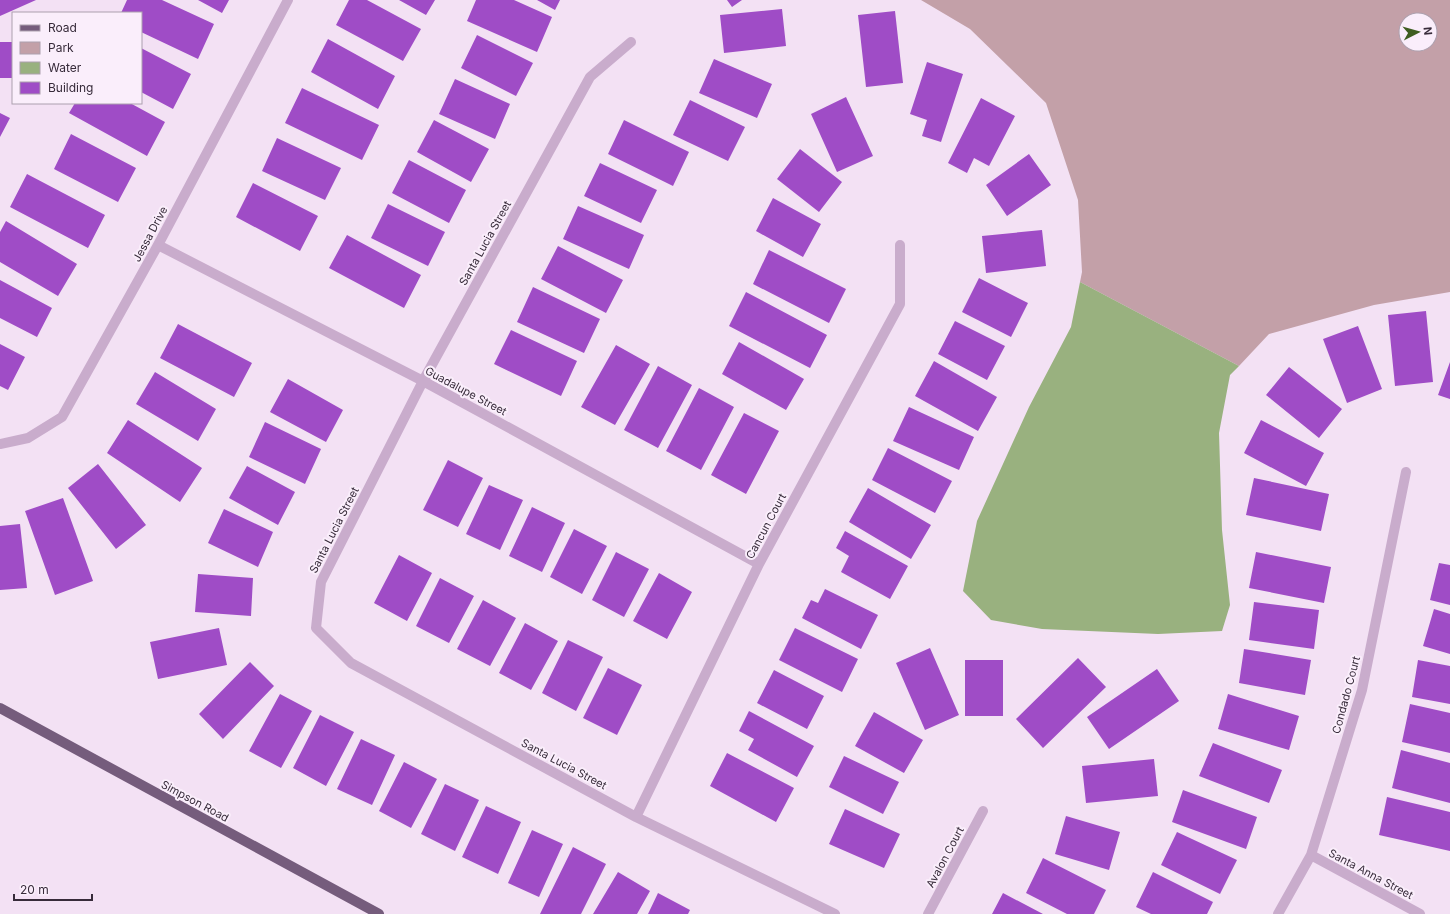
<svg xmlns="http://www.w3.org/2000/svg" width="1450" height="914" viewBox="0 0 1450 914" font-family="Inter,sans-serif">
<rect width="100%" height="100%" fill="#f3e1f4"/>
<path fill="#c3a0a8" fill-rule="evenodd" d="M921,0H1450V292L1374,305L1269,334L1239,366L1080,282L1082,272L1078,200L1046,103L970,29ZM1406,20H1430V44H1406Z"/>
<path fill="#99b17f" d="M1080,282L1239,366L1230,375L1219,433L1222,530L1230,605L1222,631L1158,634L1042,629L991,620L963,591L977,521L1029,407L1071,327Z"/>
<path fill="#9f4cc6" d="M0,0H36L0,16Z
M127,0H162L214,24L198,59L141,32V13H121Z
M198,0H229L222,13Z
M349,0H367L421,29L403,61L336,25Z
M399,0H435L426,15Z
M476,0H514L552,17L537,52L467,21Z
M537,0H560L555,10Z
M727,0H742L732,7Z
M782,9L786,46L724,53L720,15Z
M895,11L903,83L866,87L858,15Z
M477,35L533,63L516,96L461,68Z
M328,39L395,76L378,109L311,72Z
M0,42H13V78H0Z
M141,48L191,74L173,109L141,92Z
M714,59L772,84L757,118L699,93Z
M927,62L963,74L941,142L922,136L927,120L910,114Z
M455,79L510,104L495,139L439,114Z
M302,88L379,125L362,160L285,123Z
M846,97L873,156L837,172L811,114Z
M981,98L1015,116L989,166L974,158L967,173L948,163Z
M690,100L745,127L728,161L673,135Z
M75,103H130L165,122L147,156L69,113Z
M0,113L10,118L0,137Z
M434,120L489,149L471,182L417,152Z
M624,120L689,152L673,186L608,154Z
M71,134L136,168L118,202L54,169Z
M277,138L341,168L325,200L262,171Z
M800,149L842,182L819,212L777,179Z
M1029,154L1051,185L1007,216L986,185Z
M409,160L466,190L449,223L392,193Z
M600,163L657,190L641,223L584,196Z
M27,174L105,215L88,248L10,207Z
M253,183L318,216L300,251L236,217Z
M773,198L821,224L803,257L756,231Z
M388,204L445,232L428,266L371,238Z
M578,206L644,235L629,269L563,239Z
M6,221L77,264L58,296L0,262V232Z
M1042,230L1046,266L986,273L982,236Z
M347,235L421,275L404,308L329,268Z
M558,246L623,280L606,313L541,279Z
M769,250L846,289L829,323L753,284Z
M979,278L1028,303L1011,337L962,312Z
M0,280L52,308L37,337L0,318Z
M533,287L600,319L584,353L517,322Z
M746,292L827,335L810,368L729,326Z
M1426,311L1433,382L1395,386L1388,315Z
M955,321L1005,346L987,380L938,354Z
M178,324L252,363L234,397L160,358Z
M1358,326L1382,389L1347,403L1323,339Z
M511,330L577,361L561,396L494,364Z
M739,342L804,379L786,410L722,374Z
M0,344L25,357L8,390L0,386Z
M616,345L650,364L615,425L581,407Z
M934,361L997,397L978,431L915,396Z
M1450,362V399L1438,395Z
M658,366L692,385L658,448L624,430Z
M1289,367L1342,409L1319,438L1266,395Z
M155,372L216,409L198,441L136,404Z
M288,379L343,410L326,442L270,412Z
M699,388L734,407L701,470L666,451Z
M909,407L974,437L959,470L893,441Z
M744,413L779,431L746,494L711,475Z
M128,420L202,468L180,502L107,453Z
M1261,420L1324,453L1306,486L1244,453Z
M265,422L321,449L305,484L249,457Z
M888,448L952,481L935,513L872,480Z
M448,460L483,478L458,527L423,510Z
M98,464L146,525L116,549L68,488Z
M247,466L295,492L278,525L229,498Z
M1254,478L1329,494L1321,531L1246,515Z
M489,485L523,500L500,550L466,534Z
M868,488L931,525L911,559L849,522Z
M63,498L93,581L55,595L25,511Z
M532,507L565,523L542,572L509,556Z
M224,509L273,532L258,567L208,543Z
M20,524L27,588L0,590V526Z
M574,529L607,546L582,594L550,577Z
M845,531L908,566L890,599L841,572L849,556L836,548Z
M616,552L649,569L624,617L592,600Z
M1256,552L1331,567L1324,603L1249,588Z
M399,555L432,573L407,621L374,603Z
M1439,563L1450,565V605L1430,600Z
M659,573L692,592L667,639L633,621Z
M198,574L253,578L251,616L195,612Z
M440,578L474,596L449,643L416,626Z
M825,589L878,615L861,649L802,618L811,600L818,603Z
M483,600L516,618L490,666L457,649Z
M1254,602L1319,610L1314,649L1249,640Z
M1434,609L1450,614V654L1423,646Z
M525,623L558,641L531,690L499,673Z
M219,628L227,665L158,679L150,642Z
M795,628L858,659L842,692L779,660Z
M568,640L603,657L576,711L542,693Z
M930,648L959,715L925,730L896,663Z
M1244,649L1311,660L1305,695L1239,683Z
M1078,658L1106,687L1043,748L1016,719Z
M965,660H1003V716H965Z
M1418,660L1450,666V704L1412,697Z
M250,662L274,686L223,739L199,714Z
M608,668L642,685L617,735L583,718Z
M1157,669L1179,701L1109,749L1087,717Z
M774,670L824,696L807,729L757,703Z
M280,694L312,711L281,768L249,751Z
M1228,694L1299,716L1289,750L1218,729Z
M1410,704L1450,713V753L1402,742Z
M749,711L814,746L797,777L748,750L754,739L739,731Z
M874,712L923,740L904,773L855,746Z
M320,715L354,732L326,786L293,768Z
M361,739L395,755L372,805L337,789Z
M1213,743L1282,770L1269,803L1199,776Z
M1401,750L1450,763V803L1392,788Z
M727,753L794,788L776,822L710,786Z
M844,756L899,782L883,814L829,787Z
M1154,759L1158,796L1086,803L1082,766Z
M404,762L437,779L411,828L379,811Z
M445,784L479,800L455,851L421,834Z
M1183,790L1257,817L1246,849L1172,822Z
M1387,797L1450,812V851L1379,835Z
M486,806L521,822L498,874L462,857Z
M845,809L900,834L884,868L829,844Z
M1066,816L1120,832L1109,870L1055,854Z
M532,830L563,844L539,897L508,883Z
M1177,832L1237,860L1220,894L1161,865Z
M573,847L606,864L581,914H540Z
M1043,858L1106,890L1094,914H1067L1026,893Z
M618,872L650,891L637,914H593Z
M1153,872L1213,902L1207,914H1151L1136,907Z
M658,893L690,910L688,914H648Z
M1003,893L1043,914H992Z"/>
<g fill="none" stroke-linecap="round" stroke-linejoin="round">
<path stroke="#c9accc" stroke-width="10" d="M631,42L590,77L423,381L321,582L316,628L351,663L636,817L835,914
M158,245L423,381L759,564
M0,444L28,438L62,417L158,245L288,0
M636,817L759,564L900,304V245
M1311,855L1420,914
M928,914L983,811
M1278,914L1311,855L1362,690L1406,472"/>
<path stroke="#755c7c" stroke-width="10" d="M0,708L379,914"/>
</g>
<g text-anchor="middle" stroke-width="4" stroke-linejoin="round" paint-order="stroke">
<g font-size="11" fill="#372b3a" stroke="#faeefb">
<text transform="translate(150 234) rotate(-62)" y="4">Jessa Drive</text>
<text transform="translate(485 243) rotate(-61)" y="4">Santa Lucia Street</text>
<text transform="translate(466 391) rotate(28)" y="4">Guadalupe Street</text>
<text transform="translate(766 526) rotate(-62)" y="4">Cancun Court</text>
<text transform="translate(334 530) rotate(-63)" y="4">Santa Lucia Street</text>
<text transform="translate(1346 695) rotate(-75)" y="4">Condado Court</text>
<text transform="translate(564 764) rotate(28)" y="4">Santa Lucia Street</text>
<text transform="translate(195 801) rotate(28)" y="4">Simpson Road</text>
<text transform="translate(945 857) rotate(-62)" y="4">Avalon Court</text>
<text transform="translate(1371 874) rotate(28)" y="4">Santa Anna Street</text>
</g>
</g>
<rect x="12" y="12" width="130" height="92" fill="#faeefb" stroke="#aca0ae"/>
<rect x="20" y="25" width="20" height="6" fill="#755c7c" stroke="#aca0ae"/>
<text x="48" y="32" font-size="12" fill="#372b3a">Road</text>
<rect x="20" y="42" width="20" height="12" fill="#c3a0a8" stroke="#aca0ae"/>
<text x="48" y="52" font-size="12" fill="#372b3a">Park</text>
<rect x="20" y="62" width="20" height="12" fill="#99b17f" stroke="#aca0ae"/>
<text x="48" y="72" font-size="12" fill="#372b3a">Water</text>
<rect x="20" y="82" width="20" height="12" fill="#9f4cc6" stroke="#aca0ae"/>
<text x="48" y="92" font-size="12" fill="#372b3a">Building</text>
<g transform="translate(1418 32) rotate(84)"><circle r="19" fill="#faeefb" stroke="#aca0ae"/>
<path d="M0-3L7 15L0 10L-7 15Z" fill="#3e5d20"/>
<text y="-6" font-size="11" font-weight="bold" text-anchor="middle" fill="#372b3a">N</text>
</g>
<path d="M14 894v6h78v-6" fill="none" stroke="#372b3a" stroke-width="2"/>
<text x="20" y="894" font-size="12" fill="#372b3a" stroke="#faeefb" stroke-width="3" paint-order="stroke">20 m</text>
</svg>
